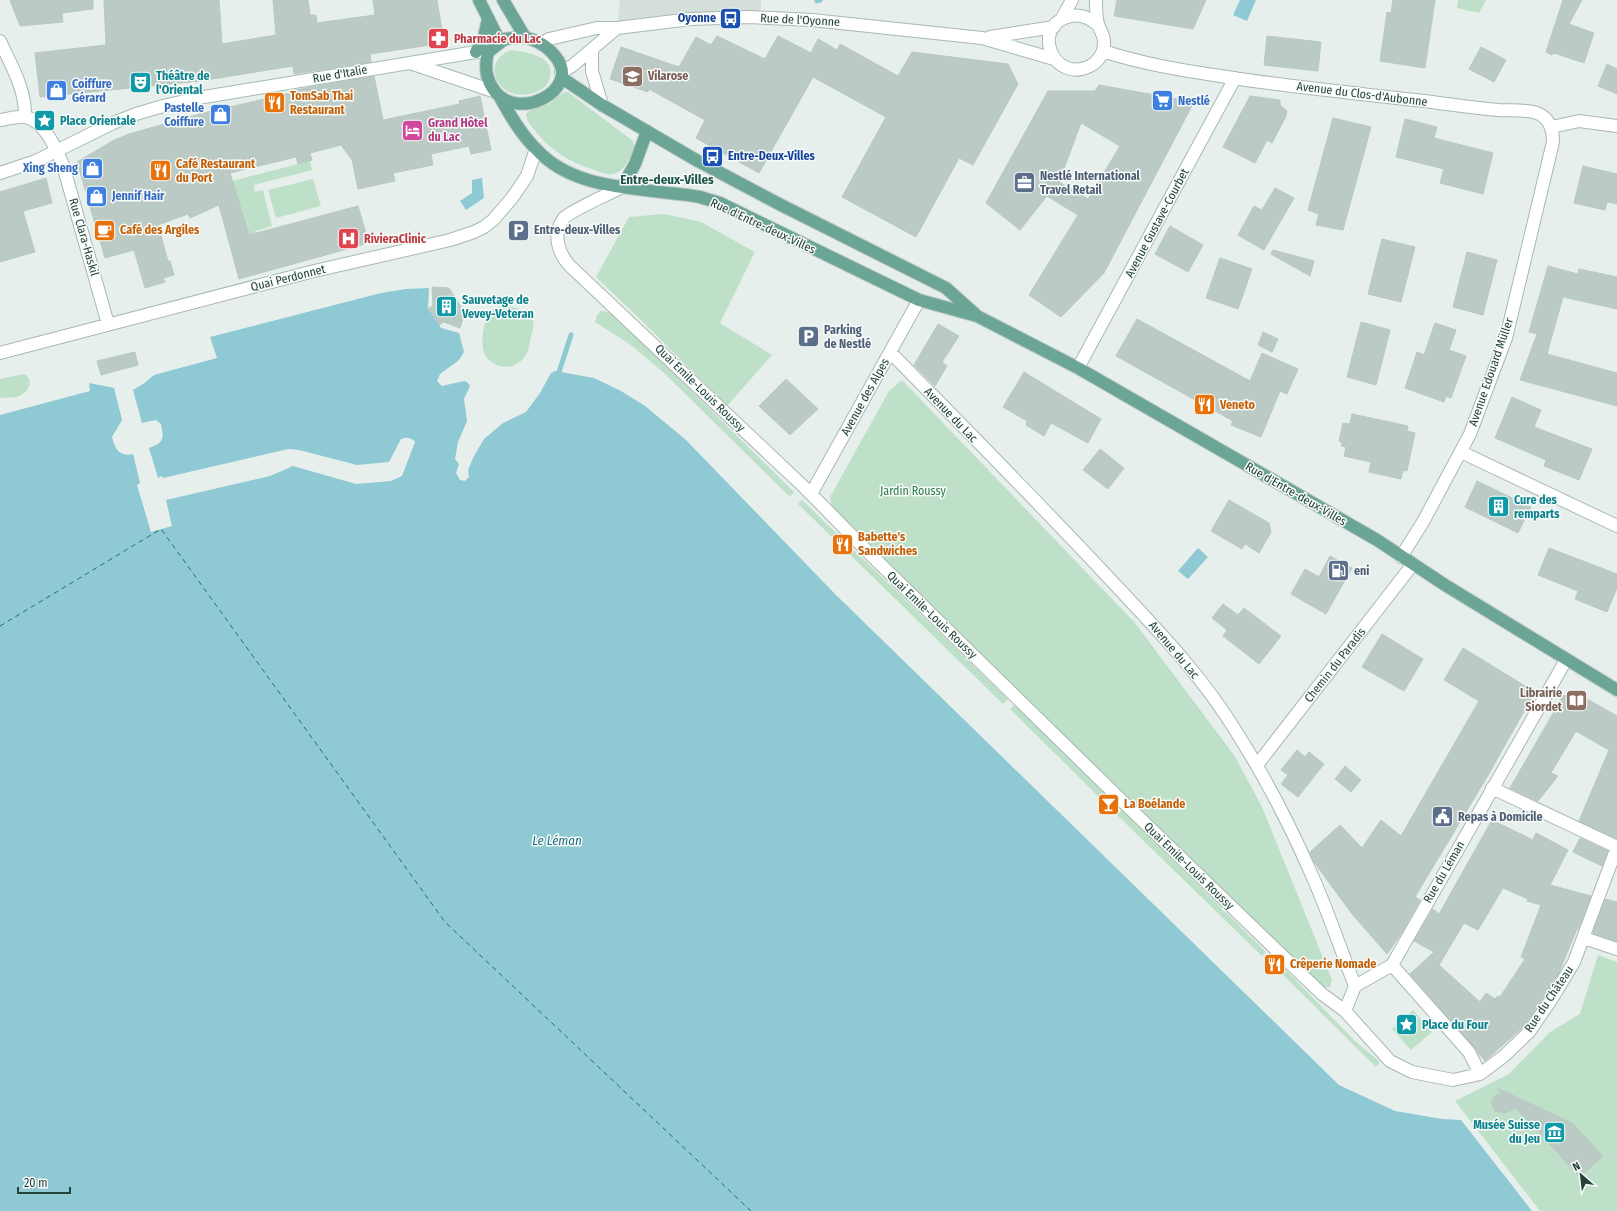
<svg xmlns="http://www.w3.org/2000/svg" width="1617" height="1211" viewBox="0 0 1617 1211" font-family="'Fira Sans Condensed',sans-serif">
<rect width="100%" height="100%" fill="#e6efeb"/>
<path fill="#d4dfda" d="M620,0H761L760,18L617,28Z"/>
<path fill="#bfe0c8" d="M1458,0H1486L1479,13L1457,8Z
M511,50C526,52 556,56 550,78C548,84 544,89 538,91C502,108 476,63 511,50Z
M568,92L633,141C636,148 632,155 628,161C625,167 618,174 612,174C606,175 600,172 594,170C569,162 548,149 532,127C529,123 526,119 526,114C530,109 542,107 549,104C555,100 561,92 568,92Z
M310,161L312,170L254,185L255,192L263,190L272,226L255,231L256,233L249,235L232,181Z
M313,179L321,206L276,218L268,190Z
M664,214L701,222L755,252L720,323L772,355L727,406L642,321L596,277L629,217Z
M501,306C510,306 526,309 532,318C535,323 533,330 531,336C530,341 530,348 527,353C518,370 499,371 487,358C479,350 483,323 488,314C491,310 497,308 501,306Z
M601,311C614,310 625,326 634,334L794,492L790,497L664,373L631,345L595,322L597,315Z
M24,374C36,380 27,394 17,397C12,398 5,397 0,398V379Z
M902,380L1135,623L1234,755L1262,807L1332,980L1330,987L1323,988L832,508L830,497L889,391Z
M802,500L1008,699L1003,704L798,504Z
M1015,705L1107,796L1102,800L1010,709Z
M1122,810L1266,952L1262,956L1117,815Z
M1598,955L1617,962V1211H1540L1455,1101L1509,1074L1550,1032L1580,1014Z
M1285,969L1356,1042L1380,1062L1376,1067L1281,973Z
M1413,1010L1432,1032L1411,1050L1392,1029Z"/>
<path fill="#8ec9d4" d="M1240,0H1256L1247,21L1233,15Z
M482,178L484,198L466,210L460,201L472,193V180Z
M429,288L428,308L441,328L459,333L464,352L459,360L440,374L437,381L442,386L464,381L467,382L470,386L464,399L467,421L458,442L455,459L459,464L456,473L460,480L465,481L469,477L468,470L474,456L484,439L503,423L526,412L540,393L551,373L555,371L594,378L621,391L645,406L686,440L835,594L1339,1085L1395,1111L1442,1119L1461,1120L1532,1211H0V415L90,391L89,383L114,388L122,420L112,437C115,449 119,457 133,454L140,483L137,485L151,532L172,526L166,500L270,476L293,466L356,484L391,481L402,476L415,442C411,437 407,437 401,439L389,462L357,465L299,450L288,449L163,478L162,476L158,478L149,448C164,443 164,439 161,424L156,420L142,423L133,390L143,384L154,375L217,358L210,337L381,293L406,289Z
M1198,548L1208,557L1188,579L1178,571Z"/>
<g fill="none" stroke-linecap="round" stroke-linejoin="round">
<path stroke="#8ec9d4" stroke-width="5" d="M817,1L820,0
M559,372L571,335"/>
<path stroke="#1c6f80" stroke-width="1" stroke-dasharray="5 4" stroke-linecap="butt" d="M0,626L161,529L445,922L751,1211"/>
</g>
<path fill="#bbcac4" stroke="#b8c9c2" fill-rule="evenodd" d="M10,0H93V9L62,13L63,22L20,26Z
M104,0H219L222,44L276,35L273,0H308L310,15H316L317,23L375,15L373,0H437L444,43L370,54L371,62L294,74L293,66L200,81L40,97L35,53L106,45Z
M1117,0H1206L1193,29L1114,16Z
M1393,0H1435L1425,68L1380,61L1387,12L1391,13Z
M1563,0H1582L1569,24L1594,33L1584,63L1554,53L1552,55L1546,52Z
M717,36L765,59L778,36L811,53L818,39L837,50L840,44L898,76L912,52L1008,64L1018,84L973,165L959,158L916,237L842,197L886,117L813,77L759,173L696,138L705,120L649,89L648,92L610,79L621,47L679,67L696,37L711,45Z
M1267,36L1321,42L1318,71L1264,65Z
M1481,47L1506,60L1494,82L1469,69Z
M1607,64L1617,69V94L1598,86Z
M374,76L383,120L460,104L459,101L480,96L491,150L471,154L469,146L431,154L433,165L393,173L395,181L358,189L352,160L341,145L310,153L312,160L298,164L296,157L230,173L249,235L358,206L369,243L239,279L219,205L190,218L188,214L158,225L168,261H170L174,275L163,278L165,282L145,288L134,250L105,258L77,162L114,140L129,134L203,113L295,92V90Z
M1099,85L1194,102L1104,273L1061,317L1029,295L1078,215L1047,196L1020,230L986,203L1048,91H1095ZM1081,123L1120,146L1088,199L1059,182Z
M1250,96L1280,100V105L1287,111L1286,116L1272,143L1267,140L1255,163L1223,147Z
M1333,118L1371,127L1343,230L1316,225L1319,214L1308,210Z
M1405,119L1437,127L1434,138L1493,153L1483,194L1440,183L1444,169L1396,157Z
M1583,166L1617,174V204L1607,202L1605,210L1574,203Z
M46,178L52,203L23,211L35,252L0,262V192Z
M1275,188L1294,198L1264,250L1238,235L1254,206L1262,210Z
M1170,226L1203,245L1188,272L1155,254Z
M1382,239L1415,247L1401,302L1368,294Z
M1273,250L1314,261L1310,276L1271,254Z
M1467,252L1497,260L1483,315L1453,307Z
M1220,258L1252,269L1238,309L1206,298Z
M1548,266L1578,274L1579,269L1617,277V309L1563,297L1547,354L1617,373V406L1520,380L1537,334L1529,332Z
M432,287L449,288L465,313L460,328L444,322L439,325L429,308L433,306Z
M1137,319L1250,381L1262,353L1298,369L1287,394L1280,391L1261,437L1231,425L1233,421L1116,356Z
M1361,322L1390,330L1376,385L1347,377Z
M1435,323L1456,330L1449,350L1466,356L1451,398L1446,396L1444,402L1405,388L1417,352L1424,355Z
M938,324L959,336L942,362L947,366L935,386L914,365Z
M1263,332L1278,339L1272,352L1258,345Z
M135,352L138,365L101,375L97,361Z
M1024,372L1101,419L1088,443L1051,423L1044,436L1026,425L1027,421L1003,407Z
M786,379L818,409L790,435L759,406Z
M1512,397L1541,410L1534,427L1592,449L1579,480L1544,466L1546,460L1495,438Z
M1352,414L1408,426L1407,431L1415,433L1407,471L1403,470L1401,479L1369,472L1371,462L1344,456L1346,447L1341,446L1342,442L1339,441L1343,423L1350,424Z
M1100,449L1124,468L1108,489L1083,470Z
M1477,481L1531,507L1518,533L1465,507Z
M1229,500L1269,523L1271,532L1259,553L1245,544L1242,549L1211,531Z
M1549,548L1617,574V588L1607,612L1575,599L1578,591L1538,575Z
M1330,556L1352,568L1326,614L1291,594L1305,569L1319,577Z
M1223,604L1238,615L1244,608L1281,636L1259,664L1223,636L1227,630L1212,618Z
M1382,634L1423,659L1404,691L1362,667Z
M1463,648L1535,692L1487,777L1415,897L1420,900L1401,934L1387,954L1352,914L1314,862L1310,852L1340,825L1362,848L1381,820L1401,836L1479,701L1444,680Z
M1575,692L1617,716V839L1579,821L1609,750L1576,731L1551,773L1558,776L1538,801L1510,788L1563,696Z
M1297,750L1305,757L1309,752L1324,764L1298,797L1281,784L1288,775L1281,770Z
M1345,766L1361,780L1351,792L1335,779Z
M1492,820L1533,840L1536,833L1568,850L1550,885L1591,896L1578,929H1577L1558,975L1537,1007L1523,1027L1485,1061L1410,974L1434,952L1414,941L1433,909L1439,914ZM1503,888L1528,899L1527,901L1541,905L1521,957L1525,959L1500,997L1498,996L1495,999L1486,993L1480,1002L1439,965L1464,923L1478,930Z
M1580,838L1608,851L1602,866L1573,852Z
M1605,899L1617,902V941L1593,933Z
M1497,1088L1572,1123L1603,1156L1580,1177L1516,1108L1505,1113L1495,1111L1491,1103L1496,1095L1501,1093Z"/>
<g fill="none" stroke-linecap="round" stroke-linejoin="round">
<defs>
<path id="street" d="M1096,0C1096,8 1096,17 1098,24C1100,31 1105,36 1104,44C1104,53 1098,62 1090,66C1054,84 1031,29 1067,17C1079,13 1089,17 1098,25
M1061,20L1072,0
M990,37L1054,27
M0,41C11,65 26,90 25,117
M541,44L549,39L597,28H617L691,19L749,17L812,20L982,38L1054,59
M592,49V71L602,105
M1103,51C1145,65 1189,71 1233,78C1299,88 1365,94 1432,102C1454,105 1476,108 1498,110C1510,111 1525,109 1537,113C1550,118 1553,130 1553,142L1506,338L1470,434L1423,522L1401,557
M561,72L572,66L617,28
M0,120C8,119 17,116 25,117C44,120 57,150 63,165L108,324
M1552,127L1579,121L1617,126
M622,187C611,193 570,211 564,218C552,234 558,253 570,266L805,488L871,555L1120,799L1322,994L1345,1011L1390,1061L1412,1072L1453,1080L1480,1074L1504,1056L1529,1032L1553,997L1574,962L1617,847L1492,788
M890,352C963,426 1036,500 1107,576C1153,625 1202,675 1237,733C1265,777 1289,823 1310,871C1327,908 1340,948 1355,986L1345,1011
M0,353L310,272L450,240L474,232L484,227L493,220L512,198L527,176L536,149
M1078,368L1235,78
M1461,452L1617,526
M811,494L919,300
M1257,765L1413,564
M1584,938L1617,949
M1392,965L1469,1052L1480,1074
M1355,986L1392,965L1566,660"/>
<path id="secondary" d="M410,63L493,91
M0,173L36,161L113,123L136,114L163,106L198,98L476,52H486"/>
<path id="primary" d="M479,0L500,42
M503,0L525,37
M519,37C533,38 546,45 555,56C584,91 513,125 492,87C485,76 485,64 488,52L505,39Z
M476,52L484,37L488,19
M562,78L602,105L696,160L779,204L946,288L975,314
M501,99C511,117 521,134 536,149C570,186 622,187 669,193C679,194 690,195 700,197C706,199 713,201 720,203L919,300L977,316L1078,368L1377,540L1445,585L1617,690
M622,187L635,164L647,131"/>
</defs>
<use href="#street" stroke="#a8b8b2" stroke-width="14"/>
<use href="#secondary" stroke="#a4bbb3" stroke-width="14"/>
<use href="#primary" stroke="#c2cac8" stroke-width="14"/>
<use href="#street" stroke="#fff" stroke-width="12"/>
<use href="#secondary" stroke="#fff" stroke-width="12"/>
<use href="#primary" stroke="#6aa596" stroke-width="12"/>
</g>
<defs>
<symbol id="bus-square" viewBox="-11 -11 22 22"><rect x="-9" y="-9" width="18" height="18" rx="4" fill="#1a4fb4" stroke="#f7fbf9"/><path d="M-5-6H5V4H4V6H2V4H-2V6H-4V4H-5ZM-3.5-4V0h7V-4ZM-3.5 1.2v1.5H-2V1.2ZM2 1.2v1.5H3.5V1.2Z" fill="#fff"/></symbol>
<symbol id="pharmacy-square" viewBox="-11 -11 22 22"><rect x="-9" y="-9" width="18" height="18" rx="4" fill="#e0444e" stroke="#f7fbf9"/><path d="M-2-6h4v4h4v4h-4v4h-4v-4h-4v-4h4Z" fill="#fff"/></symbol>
<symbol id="school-square" viewBox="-11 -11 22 22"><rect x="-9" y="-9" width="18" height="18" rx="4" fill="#8d6e63" stroke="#f7fbf9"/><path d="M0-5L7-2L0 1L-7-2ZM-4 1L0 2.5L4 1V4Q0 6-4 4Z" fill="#fff"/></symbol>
<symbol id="theatre-square" viewBox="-11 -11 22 22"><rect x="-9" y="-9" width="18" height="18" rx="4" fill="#0f9aa8" stroke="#f7fbf9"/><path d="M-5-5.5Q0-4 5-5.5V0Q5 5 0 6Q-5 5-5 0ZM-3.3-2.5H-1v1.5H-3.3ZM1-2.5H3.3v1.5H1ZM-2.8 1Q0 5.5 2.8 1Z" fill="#fff"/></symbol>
<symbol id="shop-square" viewBox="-11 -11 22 22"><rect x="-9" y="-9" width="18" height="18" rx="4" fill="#3f7fe0" stroke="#f7fbf9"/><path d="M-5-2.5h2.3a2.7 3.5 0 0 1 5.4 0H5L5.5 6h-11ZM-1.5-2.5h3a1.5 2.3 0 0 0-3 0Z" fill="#fff"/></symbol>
<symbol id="supermarket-square" viewBox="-11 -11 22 22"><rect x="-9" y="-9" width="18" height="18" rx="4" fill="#3f7fe0" stroke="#f7fbf9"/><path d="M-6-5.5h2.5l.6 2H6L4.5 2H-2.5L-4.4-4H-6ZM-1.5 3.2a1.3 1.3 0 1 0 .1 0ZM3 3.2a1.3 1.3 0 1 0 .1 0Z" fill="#fff"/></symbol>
<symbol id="restaurant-square" viewBox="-11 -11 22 22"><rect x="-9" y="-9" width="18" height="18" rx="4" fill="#e8710a" stroke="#f7fbf9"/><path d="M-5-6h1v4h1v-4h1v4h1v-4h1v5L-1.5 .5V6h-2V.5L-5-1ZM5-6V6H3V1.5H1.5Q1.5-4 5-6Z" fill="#fff"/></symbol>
<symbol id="sight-square" viewBox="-11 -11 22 22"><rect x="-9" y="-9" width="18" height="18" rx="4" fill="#0f9aa8" stroke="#f7fbf9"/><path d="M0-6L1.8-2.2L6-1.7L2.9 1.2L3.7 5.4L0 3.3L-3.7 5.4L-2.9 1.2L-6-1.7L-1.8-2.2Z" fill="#fff"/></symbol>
<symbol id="hotel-square" viewBox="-11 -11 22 22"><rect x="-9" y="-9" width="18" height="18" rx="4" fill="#d1479c" stroke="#f7fbf9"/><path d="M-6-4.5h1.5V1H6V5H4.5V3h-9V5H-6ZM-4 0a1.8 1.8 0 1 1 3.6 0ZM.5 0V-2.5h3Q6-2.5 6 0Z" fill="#fff"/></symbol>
<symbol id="office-square" viewBox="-11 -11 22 22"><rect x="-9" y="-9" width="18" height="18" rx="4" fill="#5c6f8a" stroke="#f7fbf9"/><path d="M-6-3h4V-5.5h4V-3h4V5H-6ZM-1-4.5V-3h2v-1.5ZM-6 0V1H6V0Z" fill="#fff"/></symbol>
<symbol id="cafe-square" viewBox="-11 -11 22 22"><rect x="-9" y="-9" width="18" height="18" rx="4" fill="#e8710a" stroke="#f7fbf9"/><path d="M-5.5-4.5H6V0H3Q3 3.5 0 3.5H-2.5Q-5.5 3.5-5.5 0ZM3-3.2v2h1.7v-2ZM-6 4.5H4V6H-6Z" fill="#fff"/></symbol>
<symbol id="parking-square" viewBox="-11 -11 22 22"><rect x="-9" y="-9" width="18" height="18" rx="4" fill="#5c6f8a" stroke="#f7fbf9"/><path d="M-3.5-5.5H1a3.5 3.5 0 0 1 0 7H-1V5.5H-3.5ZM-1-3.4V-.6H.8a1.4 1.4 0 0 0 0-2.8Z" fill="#fff"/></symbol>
<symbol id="hospital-square" viewBox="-11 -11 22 22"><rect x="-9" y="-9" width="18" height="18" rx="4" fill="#e0444e" stroke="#f7fbf9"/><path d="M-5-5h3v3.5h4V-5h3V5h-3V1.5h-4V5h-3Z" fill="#fff"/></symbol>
<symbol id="building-square" viewBox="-11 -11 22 22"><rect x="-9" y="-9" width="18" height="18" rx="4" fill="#0f9aa8" stroke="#f7fbf9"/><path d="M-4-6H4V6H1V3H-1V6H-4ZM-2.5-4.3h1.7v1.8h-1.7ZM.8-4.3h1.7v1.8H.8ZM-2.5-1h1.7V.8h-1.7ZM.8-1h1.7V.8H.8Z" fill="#fff"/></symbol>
<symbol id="fuel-square" viewBox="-11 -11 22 22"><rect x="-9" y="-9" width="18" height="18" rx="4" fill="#5c6f8a" stroke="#f7fbf9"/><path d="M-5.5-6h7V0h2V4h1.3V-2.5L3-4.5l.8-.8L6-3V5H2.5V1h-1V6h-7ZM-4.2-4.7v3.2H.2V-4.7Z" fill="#fff"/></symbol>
<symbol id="library-square" viewBox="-11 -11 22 22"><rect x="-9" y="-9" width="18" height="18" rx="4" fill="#8d6e63" stroke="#f7fbf9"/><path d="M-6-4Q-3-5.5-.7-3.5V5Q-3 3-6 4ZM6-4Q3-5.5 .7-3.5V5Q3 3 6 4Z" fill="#fff"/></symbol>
<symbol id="bar-square" viewBox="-11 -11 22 22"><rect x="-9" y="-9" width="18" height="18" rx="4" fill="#e8710a" stroke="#f7fbf9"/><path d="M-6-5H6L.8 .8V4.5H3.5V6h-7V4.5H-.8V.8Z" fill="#fff"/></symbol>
<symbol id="civic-square" viewBox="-11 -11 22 22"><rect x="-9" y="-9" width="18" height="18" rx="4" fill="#5c6f8a" stroke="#f7fbf9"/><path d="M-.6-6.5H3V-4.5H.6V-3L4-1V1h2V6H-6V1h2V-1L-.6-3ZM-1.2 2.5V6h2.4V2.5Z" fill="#fff"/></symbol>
<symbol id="museum-square" viewBox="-11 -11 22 22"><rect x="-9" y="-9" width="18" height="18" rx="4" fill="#0f9aa8" stroke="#f7fbf9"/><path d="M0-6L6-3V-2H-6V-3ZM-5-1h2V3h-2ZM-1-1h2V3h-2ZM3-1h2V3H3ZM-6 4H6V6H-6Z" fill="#fff"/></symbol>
</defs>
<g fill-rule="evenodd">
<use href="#bus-square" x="718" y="6" width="25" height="25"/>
<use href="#pharmacy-square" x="426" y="26" width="25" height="25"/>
<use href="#school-square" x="620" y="64" width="25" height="25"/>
<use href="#theatre-square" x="128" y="70" width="25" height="25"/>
<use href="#shop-square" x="44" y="78" width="25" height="25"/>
<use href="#supermarket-square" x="1150" y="88" width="25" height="25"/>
<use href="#restaurant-square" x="262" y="90" width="25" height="25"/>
<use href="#shop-square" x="208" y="102" width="25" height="25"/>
<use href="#sight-square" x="32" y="108" width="25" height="25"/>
<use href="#hotel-square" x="400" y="118" width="25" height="25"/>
<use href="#bus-square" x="700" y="144" width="25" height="25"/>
<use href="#shop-square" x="80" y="156" width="25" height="25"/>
<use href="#restaurant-square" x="148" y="158" width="25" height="25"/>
<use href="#office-square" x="1012" y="170" width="25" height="25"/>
<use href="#shop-square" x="84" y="184" width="25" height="25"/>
<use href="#cafe-square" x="92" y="218" width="25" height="25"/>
<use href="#parking-square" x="506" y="218" width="25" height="25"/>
<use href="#hospital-square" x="336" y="226" width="25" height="25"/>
<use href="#building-square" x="434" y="294" width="25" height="25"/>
<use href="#parking-square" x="796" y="324" width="25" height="25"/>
<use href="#restaurant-square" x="1192" y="392" width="25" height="25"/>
<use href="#building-square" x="1486" y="494" width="25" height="25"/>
<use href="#restaurant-square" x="830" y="532" width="25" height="25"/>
<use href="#fuel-square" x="1326" y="558" width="25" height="25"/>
<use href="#library-square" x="1564" y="688" width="25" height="25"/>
<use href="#bar-square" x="1096" y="792" width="25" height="25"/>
<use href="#civic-square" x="1430" y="804" width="25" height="25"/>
<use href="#restaurant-square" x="1262" y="952" width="25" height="25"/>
<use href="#sight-square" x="1394" y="1012" width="25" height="25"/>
<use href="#museum-square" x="1542" y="1120" width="25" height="25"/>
</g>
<g text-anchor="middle" stroke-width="3" stroke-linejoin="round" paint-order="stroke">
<g font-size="12" font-weight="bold" fill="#164399" stroke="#f7fbf9" text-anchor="end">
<text x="716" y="22">Oyonne</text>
<text x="728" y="160" text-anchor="start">Entre-Deux-Villes</text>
</g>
<g font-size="12" fill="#24423a" stroke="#f7fbf9">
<text transform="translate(800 20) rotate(3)" y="4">Rue de l'Oyonne</text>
<text transform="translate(340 74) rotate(-10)" y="4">Rue d'Italie</text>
<text transform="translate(1362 94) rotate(7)" y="4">Avenue du Clos-d'Aubonne</text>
<text transform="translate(1157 223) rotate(-62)" y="4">Avenue Gustave-Courbet</text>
<text transform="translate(763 226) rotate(25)" y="4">Rue d'Entre-deux-Villes</text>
<text transform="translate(84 237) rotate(74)" y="4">Rue Clara-Haskil</text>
<text transform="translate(288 278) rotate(-14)" y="4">Quai Perdonnet</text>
<text transform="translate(1491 372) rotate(-71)" y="4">Avenue Edouard Müller</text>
<text transform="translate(700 388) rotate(44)" y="4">Quai Emile-Louis Roussy</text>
<text transform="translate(865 397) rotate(-61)" y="4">Avenue des Alpes</text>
<text transform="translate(951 415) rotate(46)" y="4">Avenue du Lac</text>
<text transform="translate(1296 494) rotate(30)" y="4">Rue d'Entre-deux-Villes</text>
<text transform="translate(932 615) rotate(44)" y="4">Quai Emile-Louis Roussy</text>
<text transform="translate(1174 650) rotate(50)" y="4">Avenue du Lac</text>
<text transform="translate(1335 665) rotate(-52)" y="4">Chemin du Paradis</text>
<text transform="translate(1189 866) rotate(44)" y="4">Quai Emile-Louis Roussy</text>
<text transform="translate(1444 872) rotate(-60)" y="4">Rue du Léman</text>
<text transform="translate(1549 999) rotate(-56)" y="4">Rue du Château</text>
</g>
<g font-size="12" font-weight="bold" fill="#be3a42" stroke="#f7fbf9" text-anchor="start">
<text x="454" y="43">Pharmacie du Lac</text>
<text x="364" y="243">RivieraClinic</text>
</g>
<g font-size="12" font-weight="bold" fill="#0d838f" stroke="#f7fbf9" text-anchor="start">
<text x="156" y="80">Théâtre de<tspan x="156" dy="14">l'Oriental</tspan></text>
<text x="60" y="125">Place Orientale</text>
<text x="462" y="304">Sauvetage de<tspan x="462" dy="14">Vevey-Veteran</tspan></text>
<text x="1514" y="504">Cure des<tspan x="1514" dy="14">remparts</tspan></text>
<text x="1422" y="1029">Place du Four</text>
<text x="1540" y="1129" text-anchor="end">Musée Suisse<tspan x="1540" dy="14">du Jeu</tspan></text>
</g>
<g font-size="12" font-weight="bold" fill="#785e54" stroke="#f7fbf9" text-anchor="start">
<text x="648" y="80">Vilarose</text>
<text x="1562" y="697" text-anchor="end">Librairie<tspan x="1562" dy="14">Siordet</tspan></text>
</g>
<g font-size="12" font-weight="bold" fill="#366cbe" stroke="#f7fbf9" text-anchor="start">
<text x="72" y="88">Coiffure<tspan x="72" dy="14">Gérard</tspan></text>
<text x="1178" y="105">Nestlé</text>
<text x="204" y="112" text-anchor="end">Pastelle<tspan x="204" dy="14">Coiffure</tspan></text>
<text x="78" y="172" text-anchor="end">Xing Sheng</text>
<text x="112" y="200">Jennif Hair</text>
</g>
<g font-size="12" font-weight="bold" fill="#c56008" stroke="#f7fbf9" text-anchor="start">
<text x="290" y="100">TomSab Thai<tspan x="290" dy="14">Restaurant</tspan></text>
<text x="176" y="168">Café Restaurant<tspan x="176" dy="14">du Port</tspan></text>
<text x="120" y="234">Café des Argiles</text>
<text x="1220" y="409">Veneto</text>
<text x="858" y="541">Babette's<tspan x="858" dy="14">Sandwiches</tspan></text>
<text x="1124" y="808">La Boélande</text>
<text x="1290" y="968">Crêperie Nomade</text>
</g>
<g font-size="12" font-weight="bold" fill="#b23c85" stroke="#f7fbf9" text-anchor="start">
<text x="428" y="127">Grand Hôtel<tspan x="428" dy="14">du Lac</tspan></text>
</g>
<g font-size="12" font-weight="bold" fill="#4e5e75" stroke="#f7fbf9" text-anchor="start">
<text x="1040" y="180">Nestlé International<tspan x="1040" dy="14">Travel Retail</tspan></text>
<text x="534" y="234">Entre-deux-Villes</text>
<text x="824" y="334">Parking<tspan x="824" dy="14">de Nestlé</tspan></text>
<text x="1354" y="575">eni</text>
<text x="1458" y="821">Repas à Domicile</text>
</g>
<g font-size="12" fill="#2d7a4b" stroke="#f7fbf9">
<text x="913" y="495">Jardin Roussy</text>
</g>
<g font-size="13" font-weight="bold" fill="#1f5548" stroke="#f7fbf9">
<text x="667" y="184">Entre-deux-Villes</text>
</g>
<g font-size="13" font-style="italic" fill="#1c6f80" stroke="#f7fbf9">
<text x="557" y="845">Le Léman</text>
</g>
</g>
<g transform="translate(1581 1175) rotate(332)" stroke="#f7fbf9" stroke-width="3" paint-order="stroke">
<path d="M0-3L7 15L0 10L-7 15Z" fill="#24423a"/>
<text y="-6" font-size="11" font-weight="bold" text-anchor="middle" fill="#24423a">N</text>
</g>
<path d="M18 1187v6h52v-6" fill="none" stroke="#24423a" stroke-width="2"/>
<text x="24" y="1187" font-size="12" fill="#24423a" stroke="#f7fbf9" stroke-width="3" paint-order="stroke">20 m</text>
</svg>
